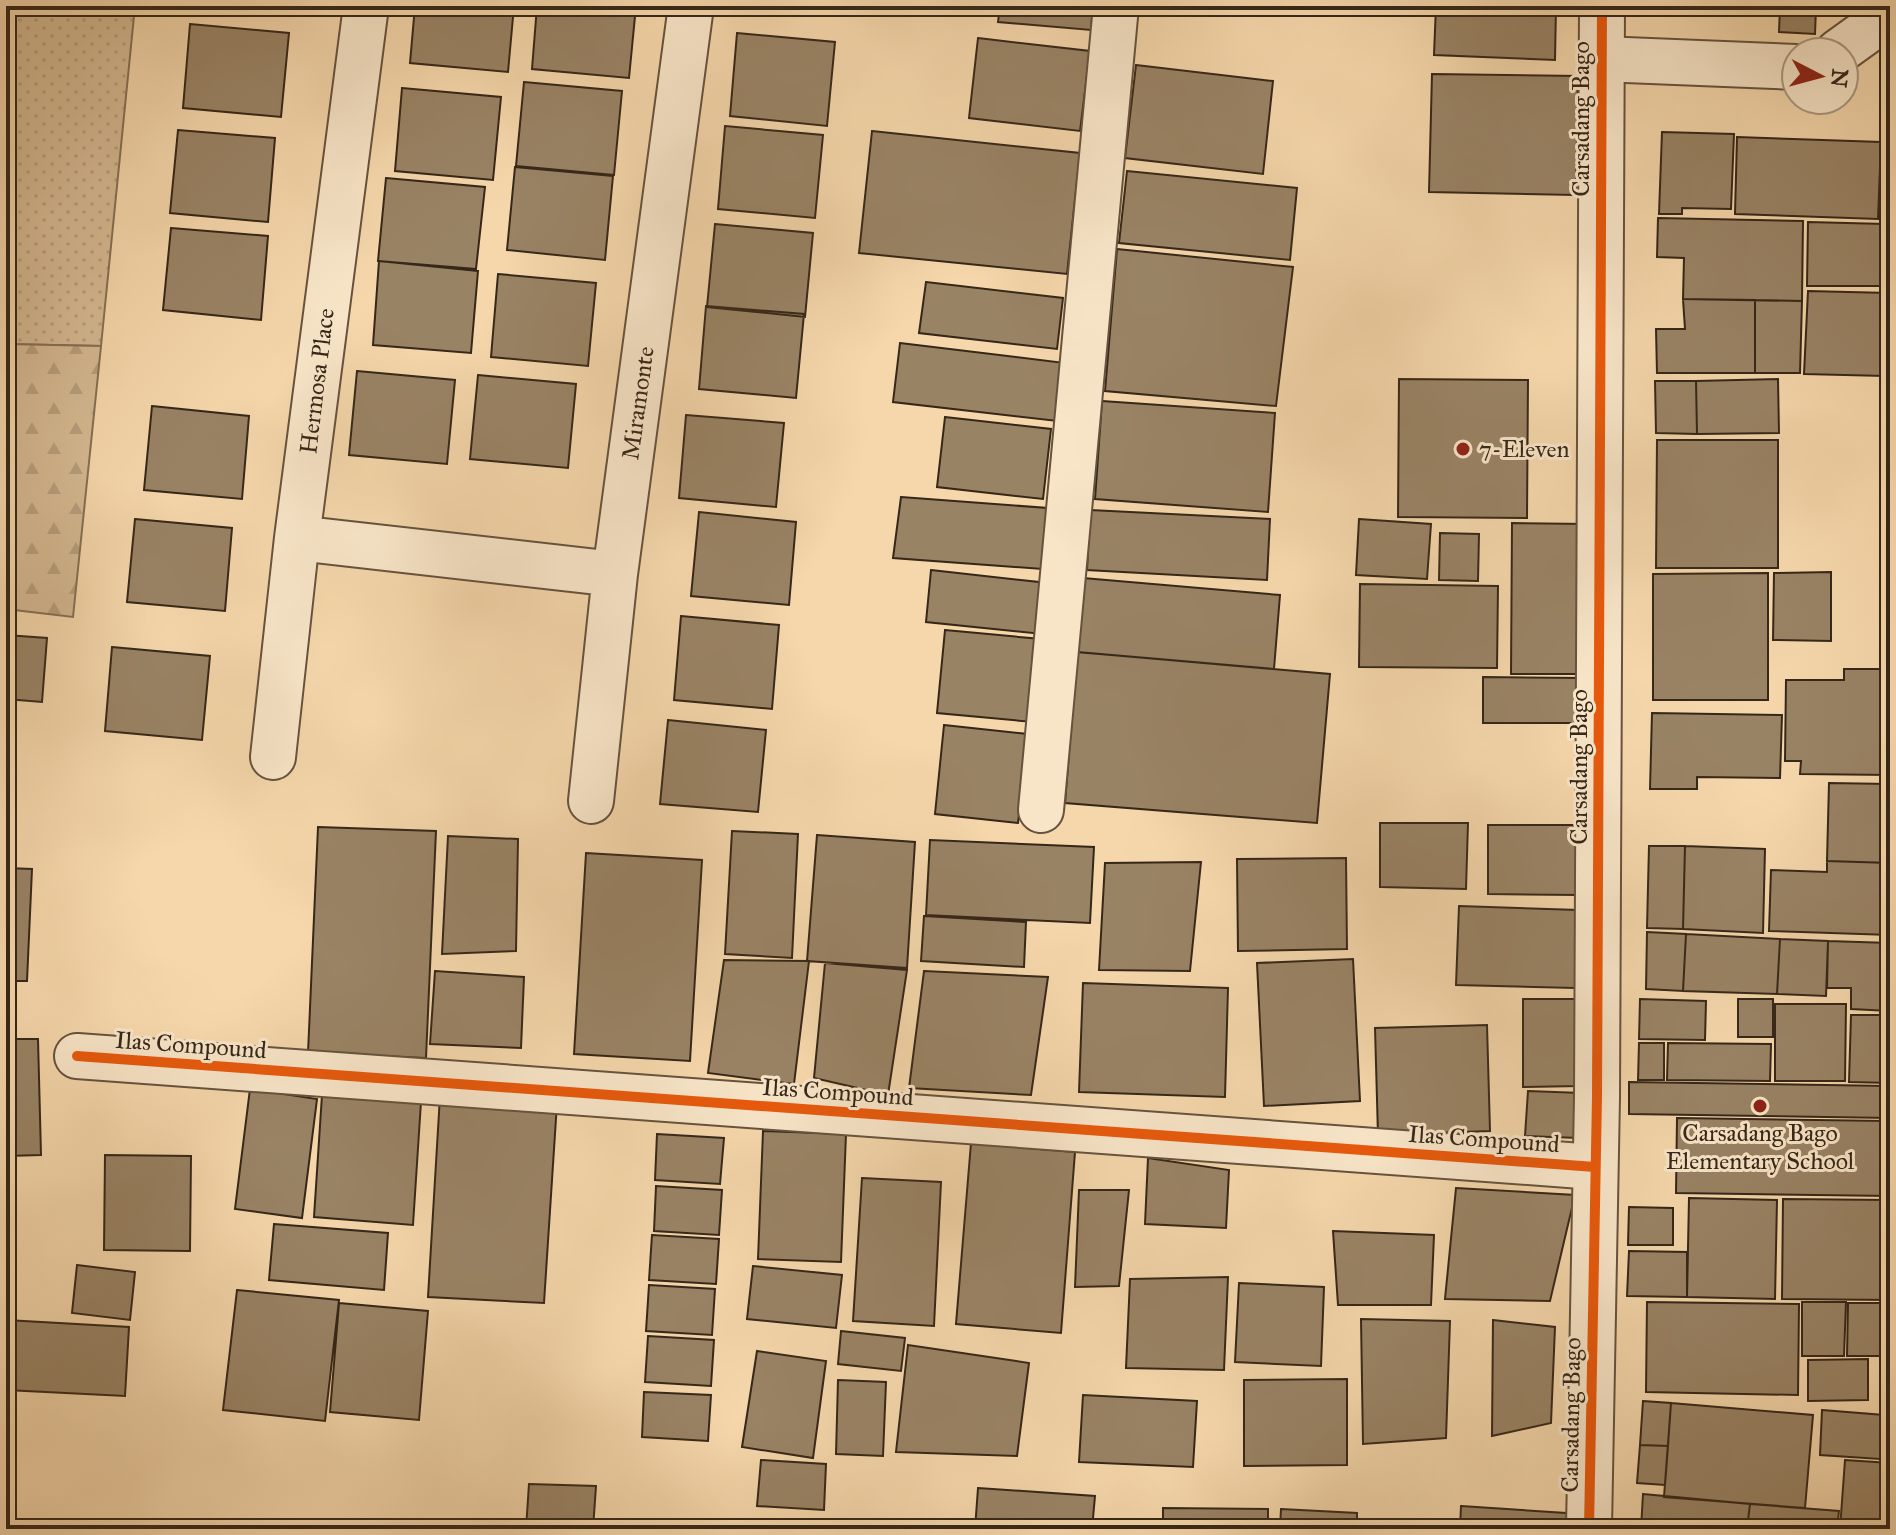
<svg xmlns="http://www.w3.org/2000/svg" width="1896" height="1535" viewBox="0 0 1896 1535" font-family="'IM FELL Great Primer',serif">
<defs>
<pattern id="grass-dots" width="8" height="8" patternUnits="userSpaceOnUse" patternTransform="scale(2)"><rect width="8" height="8" fill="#d5b992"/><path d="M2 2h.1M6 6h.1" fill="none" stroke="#b79f7d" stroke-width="1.8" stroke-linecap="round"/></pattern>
<pattern id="forest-firs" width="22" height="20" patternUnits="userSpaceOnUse" patternTransform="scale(2)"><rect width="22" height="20" fill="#d5b992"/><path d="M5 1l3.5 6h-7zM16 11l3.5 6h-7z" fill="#b79f7d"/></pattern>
</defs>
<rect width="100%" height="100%" fill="#f5d7ab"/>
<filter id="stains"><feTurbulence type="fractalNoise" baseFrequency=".0025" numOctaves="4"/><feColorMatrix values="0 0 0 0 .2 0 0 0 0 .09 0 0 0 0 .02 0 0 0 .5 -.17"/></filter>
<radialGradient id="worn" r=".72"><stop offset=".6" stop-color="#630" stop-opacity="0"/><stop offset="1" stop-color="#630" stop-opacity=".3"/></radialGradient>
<path fill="url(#grass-dots)" stroke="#867056" stroke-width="2" d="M6,6H135L101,346L6,344Z"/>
<path fill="url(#forest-firs)" stroke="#867056" stroke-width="2" d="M6,344L101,346L73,617L6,609Z"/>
<path fill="#998365" stroke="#362719" stroke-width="2" d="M235,6H300L299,12Z
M415,6H514L508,72L410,63Z
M537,6H636L629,78L532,69Z
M766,6H843L842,13Z
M1000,6H1093L1091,30L998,22Z
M1304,6H1372L1371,11Z
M1436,6H1556L1555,60L1434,55Z
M1780,7L1816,8L1815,34L1779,32Z
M190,24L289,33L281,117L183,108Z
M737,33L835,42L827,126L730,116Z
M978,38L1090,51L1080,131L969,118Z
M1136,65L1273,81L1263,174L1125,158Z
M1432,74L1578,76L1576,195L1429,192Z
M524,82L622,91L614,175L516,166Z
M402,88L501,97L493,180L395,171Z
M725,126L823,135L815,218L718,209Z
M178,130L275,138L268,222L170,213Z
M872,131L1080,153L1067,274L859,253Z
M1662,132L1734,134L1731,209L1682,208V214H1659Z
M1737,137L1881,142L1878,219L1735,214Z
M515,167L613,176L605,260L507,250Z
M1127,171L1297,188L1290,260L1119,243Z
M386,178L485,187L476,269L378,261Z
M1658,218L1803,221L1802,301L1683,299L1684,258L1657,257Z
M1808,222L1885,224L1884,286H1807Z
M715,224L813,233L805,317L707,307Z
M171,228L268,236L261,320L163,310Z
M1117,249L1293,267L1276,406L1105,391Z
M379,261L478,271L471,353L373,345Z
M498,274L596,283L588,366L491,357Z
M926,282L1063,298L1057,349L919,333Z
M1808,291L1889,293L1885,376L1804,374Z
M1683,299L1755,300V373H1657L1656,329H1685Z
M1755,300L1802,301L1800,373H1755Z
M706,306L804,314L796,398L699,389Z
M900,343L1073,364L1066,422L893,402Z
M357,371L455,380L447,464L349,455Z
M478,375L576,384L568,468L470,459Z
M1399,379L1528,380L1527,518L1398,517Z
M1778,379L1779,433L1697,434L1696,381Z
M1655,381H1696L1697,434L1656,433Z
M1102,401L1275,413L1268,512L1095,499Z
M152,406L249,416L242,499L144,490Z
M686,415L784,423L776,507L679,498Z
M945,417L1051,429L1043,499L937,487Z
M1657,440H1778V568H1656Z
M901,497L1061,509L1056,570L893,558Z
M1090,510L1270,519L1267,580L1087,570Z
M699,512L796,522L789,605L691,596Z
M135,519L232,528L225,611L127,602Z
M1359,519L1431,524L1427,579L1356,575Z
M1512,523L1587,524L1585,674H1511Z
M1440,533L1479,534L1478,581L1439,580Z
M931,570L1048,583L1042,634L926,622Z
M1831,572V641L1773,640L1774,573Z
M1768,573V700H1653V574Z
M1083,578L1280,595L1274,669L1077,652Z
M1360,584L1498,586L1497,668L1359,667Z
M681,616L779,625L772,709L674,700Z
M945,630L1041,639L1033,722L937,713Z
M6,635L47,638L42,702L6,699Z
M112,647L210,656L202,740L105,731Z
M1077,652L1330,674L1317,823L1065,803Z
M1844,669H1890V775L1800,774L1801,761H1785L1786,680H1844Z
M1483,677L1587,678V723H1483Z
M1652,713L1782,715L1780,778L1697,777V789H1650Z
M668,720L766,730L758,812L660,804Z
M944,725L1028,734L1018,823L935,814Z
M1829,783L1890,784V863L1827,861Z
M1380,823H1468L1466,889L1380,887Z
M1488,825H1579L1578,895L1488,894Z
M318,827L436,831L426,1058L308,1053Z
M732,831L798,834L792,958L725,954Z
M817,835L915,842L907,968L807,961Z
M448,836L518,839L516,951L442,954Z
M930,840L1094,847L1090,923L926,915Z
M1649,846H1685L1683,929L1647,928Z
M1685,846L1765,849L1763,933L1683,929Z
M586,853L702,860L690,1061L574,1054Z
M1346,858L1347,949L1238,951L1237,859Z
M1827,861L1890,863V935L1769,931L1771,870L1827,872Z
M1201,862L1190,971L1099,970L1105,863Z
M6,868L32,869L27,981H6Z
M1459,906L1578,910L1575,988L1456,985Z
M924,916L1026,922L1024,967L921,961Z
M1647,932L1686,934L1683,991L1646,989Z
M1686,934L1780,939L1777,994L1683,991Z
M1780,939L1828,941L1826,996L1777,994Z
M1828,941L1890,943V1011L1851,1009V988H1827Z
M1353,959L1360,1101L1264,1106L1257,963Z
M724,960L809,961L794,1084L708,1073Z
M825,963L907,970L888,1095L814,1078Z
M435,971L524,977L521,1048L430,1044Z
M924,971L1048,977L1031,1095L909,1088Z
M1083,983L1228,988L1225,1097L1079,1092Z
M1523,999H1578L1579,1086L1523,1087Z
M1640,999L1706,1001L1705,1040L1639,1039Z
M1738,999H1773V1037H1738Z
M1775,1004H1846L1845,1081H1775Z
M1851,1015H1890V1083L1849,1082Z
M1487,1025L1490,1131L1378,1135L1375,1028Z
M6,1039H38L41,1155L6,1156Z
M1639,1043H1664V1080H1638Z
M1668,1043L1771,1044L1770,1081L1667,1080Z
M1629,1082L1890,1086V1118L1629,1114Z
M250,1089L317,1099L302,1218L235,1209Z
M1528,1091L1581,1093L1579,1138L1525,1136Z
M322,1095L421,1102L413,1225L314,1217Z
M440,1096L557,1103L544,1303L428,1297Z
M1677,1118L1890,1121V1196L1676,1193Z
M763,1131L846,1134L841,1262L758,1259Z
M657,1134L724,1138L720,1184L655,1180Z
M971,1143L1075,1152L1061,1333L956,1324Z
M105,1155L191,1156L190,1251L104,1250Z
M1148,1158L1229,1170L1226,1228L1145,1224Z
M862,1178L941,1182L934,1326L853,1321Z
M656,1186L722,1190L719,1235L654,1231Z
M1456,1188L1575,1195L1550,1301L1445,1299Z
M1079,1190H1129L1119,1286L1075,1287Z
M1689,1198L1777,1200L1775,1299L1687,1297Z
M1783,1199L1890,1200V1300L1782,1299Z
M1629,1207L1673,1208V1245H1628Z
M274,1224L388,1233L384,1290L269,1280Z
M1333,1231L1434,1235L1431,1305H1338Z
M652,1235L719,1239L716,1284L649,1280Z
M1629,1251L1687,1252V1297L1627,1296Z
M77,1265L135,1272L130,1320L72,1313Z
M753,1266L842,1275L836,1328L747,1319Z
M1228,1277L1224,1370L1126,1368L1130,1279Z
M1239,1283L1324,1287L1321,1366L1235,1362Z
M649,1285L715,1289L712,1335L646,1331Z
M237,1290L339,1300L325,1421L223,1410Z
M1647,1302L1799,1304L1798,1395L1646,1392Z
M1802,1302H1846L1844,1356H1802Z
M339,1303L428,1311L419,1420L330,1412Z
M1848,1303H1890V1356H1847Z
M1361,1319L1450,1321L1446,1438L1363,1444Z
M6,1320L129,1327L125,1396L6,1390Z
M1493,1320L1555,1327L1551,1423L1492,1436Z
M841,1331L905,1338L901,1371L838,1364Z
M648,1336L714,1340L711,1386L645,1382Z
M908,1345L1029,1363L1017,1456L896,1452Z
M757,1351L826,1361L813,1458L742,1447Z
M1868,1359V1400L1808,1401V1360Z
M1347,1379V1465L1244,1466V1380Z
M838,1380L886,1382L883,1456L836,1454Z
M644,1392L711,1395L708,1441L642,1437Z
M1083,1395L1197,1401L1193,1467L1079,1462Z
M1643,1401L1671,1403L1668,1446L1640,1445Z
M1671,1403L1813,1415L1805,1508L1664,1497Z
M1822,1410L1884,1415L1880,1459L1820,1455Z
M1640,1445L1668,1446L1665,1485L1637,1483Z
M761,1460L826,1464L824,1510L757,1506Z
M1845,1460L1890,1463V1529H1840Z
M529,1484L596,1486L593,1529H526Z
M978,1488L1095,1496L1092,1529H975Z
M1643,1494L1750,1504L1747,1529H1641Z
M1750,1504L1839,1511L1837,1529H1747Z
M1461,1506L1581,1514L1579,1529H1460Z
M1163,1508L1268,1509V1529H1163Z
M1281,1509L1357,1513V1529H1280Z"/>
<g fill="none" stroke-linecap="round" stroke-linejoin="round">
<defs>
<path id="minor" d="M1838,52L1881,21
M1601,59L1796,67
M297,538L615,574
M273,757L297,538L366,6
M591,801L615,574L691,6
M1041,810L1116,6
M77,1056L1595,1167"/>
<path id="tertiary" d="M1589,1529L1597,1097L1602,6"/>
</defs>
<use href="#minor" stroke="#66533e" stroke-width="48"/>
<use href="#tertiary" stroke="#66533e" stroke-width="48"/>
<use href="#minor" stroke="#f8e5c8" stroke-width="44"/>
<use href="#tertiary" stroke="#f8e5c8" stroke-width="44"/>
<defs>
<path id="cycleway" d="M77,1056L1595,1167
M1589,1529L1597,1097L1602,6"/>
</defs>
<use href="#cycleway" stroke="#f8e5c8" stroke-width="15"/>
<use href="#cycleway" stroke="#e8590c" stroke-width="10"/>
</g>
<g fill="#8f2418" stroke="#f8e5c8" stroke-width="3">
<circle cx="1463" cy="449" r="8"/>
<circle cx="1760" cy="1106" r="8"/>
</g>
<g text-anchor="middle" stroke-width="6" stroke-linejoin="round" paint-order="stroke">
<g font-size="24" fill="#362719" stroke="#f8e5c8">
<text transform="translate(1581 119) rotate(-90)" y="8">Carsadang Bago</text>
<text transform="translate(317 381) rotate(-83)" y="8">Hermosa Place</text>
<text transform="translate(638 403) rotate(-82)" y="8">Miramonte</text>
<text transform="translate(1579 767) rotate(-90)" y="8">Carsadang Bago</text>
<text transform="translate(191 1045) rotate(4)" y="8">Ilas Compound</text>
<text transform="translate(838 1092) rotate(4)" y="8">Ilas Compound</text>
<text transform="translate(1484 1139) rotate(4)" y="8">Ilas Compound</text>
<text transform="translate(1571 1415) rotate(-89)" y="8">Carsadang Bago</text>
</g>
<g font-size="24" fill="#362719" stroke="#f8e5c8" text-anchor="start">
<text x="1479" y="457">7-Eleven</text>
<text x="1760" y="1141" text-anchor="middle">Carsadang Bago<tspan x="1760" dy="28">Elementary School</tspan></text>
</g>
</g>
<rect width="1896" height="1535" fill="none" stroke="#f5d7ab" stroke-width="32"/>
<rect x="8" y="8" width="1880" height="1519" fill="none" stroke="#362719" stroke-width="4"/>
<rect x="16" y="16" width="1864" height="1503" fill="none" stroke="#362719" stroke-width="2"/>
<g transform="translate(1820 76) rotate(96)"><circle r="38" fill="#f8e5c8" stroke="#aa9982" stroke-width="2"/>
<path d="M0-6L14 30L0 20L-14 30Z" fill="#8f2418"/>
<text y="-12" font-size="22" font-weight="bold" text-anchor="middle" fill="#362719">N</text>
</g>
<rect width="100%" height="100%" filter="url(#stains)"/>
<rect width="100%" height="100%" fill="url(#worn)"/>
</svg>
